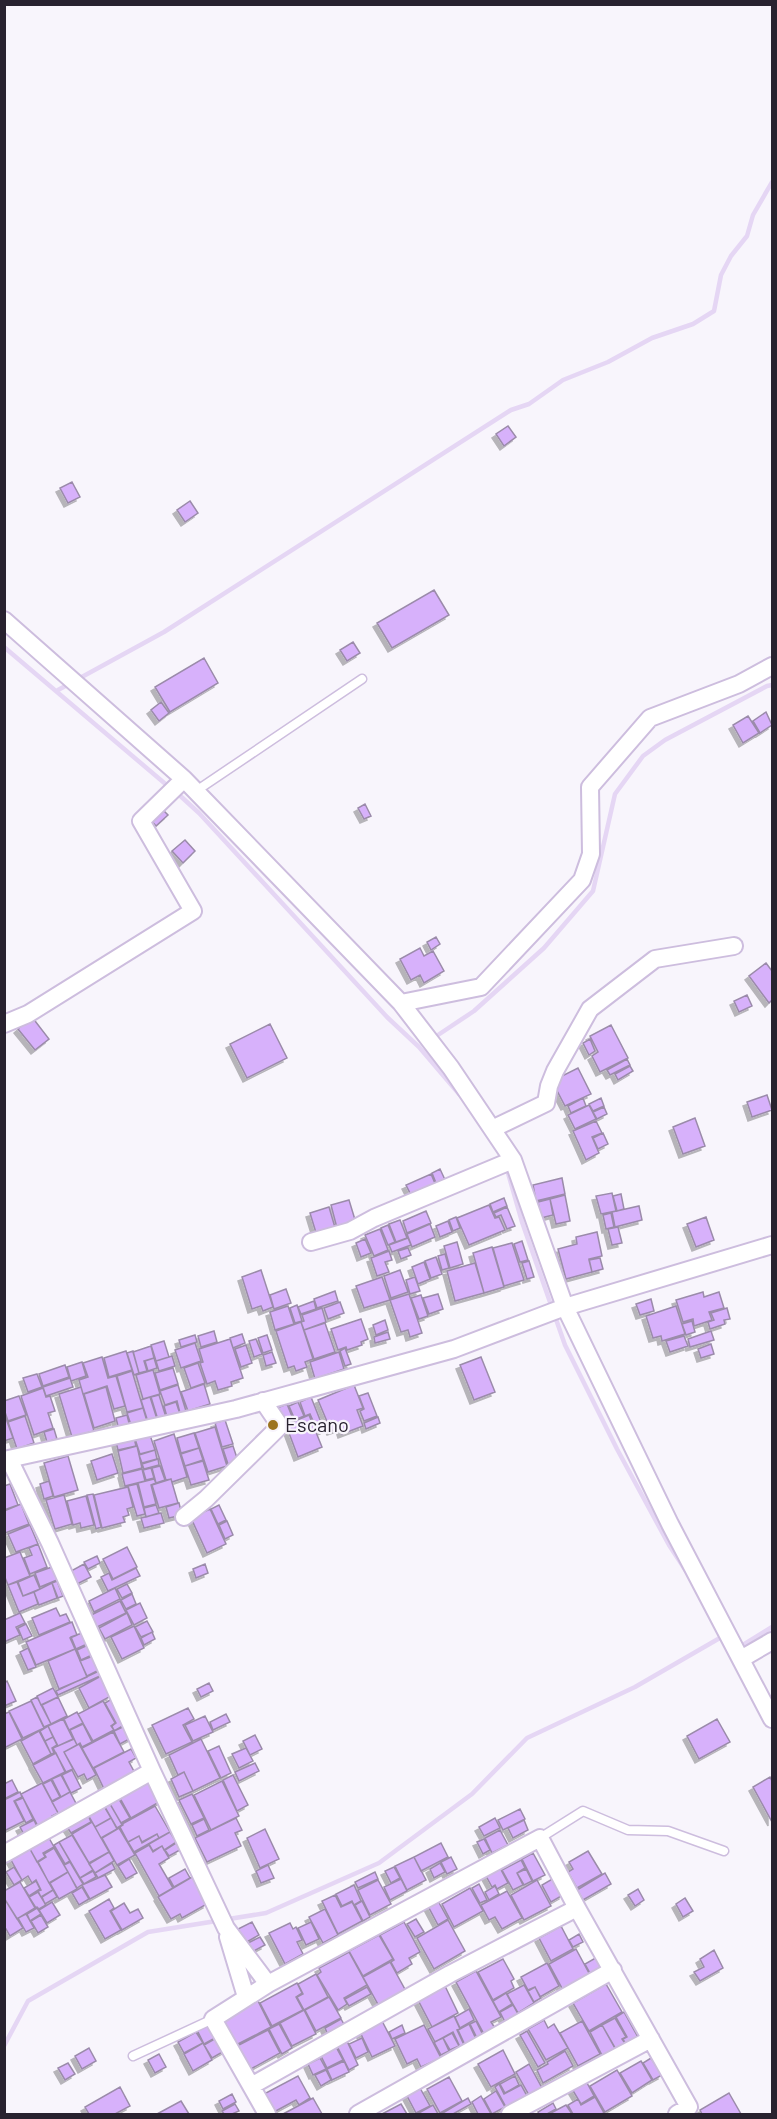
<svg xmlns="http://www.w3.org/2000/svg" width="777" height="2119" viewBox="0 0 777 2119" font-family="Barlow,sans-serif">
<defs>
<filter id="shadow"><feDropShadow dx="-4" dy="4" stdDeviation="0" flood-color="#0004"/></filter>
</defs>
<rect width="100%" height="100%" fill="#f8f5fc"/>
<g fill="none" stroke-linecap="round" stroke-linejoin="round">
<path stroke="#e5d6f4" stroke-width="4.5" d="M4,647L169,787
M58,690L164,632L511,410L529,404L563,380L608,362L652,338L693,324L714,311L721,275L731,256L747,236L753,215L772,182
M176,792L199,813L387,1017L419,1047L459,1094
M432,1039L474,1011L544,948L593,891L615,794L643,756L665,740L767,686L772,685
M506,1166L522,1222L565,1345L617,1449L669,1545L686,1571
M738,1648L772,1627
M4,2046L28,2001L148,1932L266,1913L379,1863L472,1794L527,1738L635,1687L725,1635"/>
</g>
<path fill="#d7b1fb" stroke="#9b8baa" stroke-width="1.5" filter="url(#shadow)" d="M508,426L516,437L504,446L496,434Z
M72,482L80,497L68,503L60,488Z
M190,501L198,513L185,522L177,510Z
M434,590L449,615L392,648L377,623Z
M353,642L360,653L347,661L340,650Z
M204,658L218,683L170,712L155,687Z
M161,702L169,713L159,721L151,710Z
M766,712L772,725L760,733L753,721Z
M748,716L759,733L743,743L733,725Z
M365,804L371,816L364,819L358,808Z
M160,807L168,815L156,826L148,817Z
M185,840L195,851L183,863L172,851Z
M436,937L440,944L431,950L427,942Z
M420,948L424,956L433,951L444,971L424,983L420,975L411,980L400,959Z
M766,963L772,971V1000L769,1003L749,976Z
M747,995L752,1006L739,1012L734,1001Z
M32,1017L49,1039L35,1050L18,1029Z
M270,1024L287,1058L247,1078L230,1044Z
M611,1025L628,1058L600,1072L592,1056L598,1052L590,1036Z
M590,1039L595,1051L589,1055L583,1043Z
M627,1059L630,1065L610,1075L607,1070Z
M630,1066L633,1071L618,1080L615,1074Z
M578,1068L591,1094L565,1106L552,1081Z
M767,1095L772,1110L752,1117L747,1102Z
M583,1098L586,1106L571,1113L568,1106Z
M601,1098L604,1106L593,1111L589,1104Z
M589,1105L596,1119L575,1129L568,1115Z
M604,1107L607,1114L597,1119L593,1112Z
M695,1118L705,1146L683,1154L673,1127Z
M596,1121L602,1133L592,1137L599,1153L586,1160L573,1131Z
M603,1133L608,1144L598,1149L593,1138Z
M440,1169L447,1184L438,1188L432,1173Z
M431,1174L437,1188L413,1199L406,1185Z
M562,1178L565,1194L536,1201L533,1185Z
M612,1193L616,1211L601,1214L596,1196Z
M621,1194L624,1209L617,1211L613,1196Z
M565,1195L570,1221L556,1224L550,1199Z
M504,1198L507,1206L493,1212L490,1204Z
M550,1199L553,1215L541,1218L538,1202Z
M349,1200L356,1223L337,1228L331,1205Z
M489,1205L495,1218L499,1217L505,1230L469,1245L457,1218Z
M639,1206L642,1220L615,1227L612,1212Z
M329,1207L336,1231L317,1236L310,1213Z
M507,1207L515,1226L507,1229L501,1215L496,1217L494,1213Z
M426,1211L431,1223L407,1233L403,1221Z
M611,1213L614,1227L606,1229L603,1215Z
M456,1217L460,1228L453,1231L449,1220Z
M706,1217L714,1240L696,1247L687,1224Z
M400,1220L407,1238L396,1242L389,1224Z
M448,1221L452,1232L440,1237L436,1226Z
M430,1224L435,1237L412,1247L407,1234Z
M388,1225L395,1242L388,1245L381,1228Z
M618,1227L622,1243L612,1245L608,1229Z
M380,1229L388,1250L374,1256L365,1235Z
M597,1232L602,1256L589,1259L592,1272L566,1279L558,1249L577,1244L576,1237Z
M408,1238L411,1245L392,1252L389,1245Z
M365,1239L371,1253L361,1257L356,1243Z
M522,1241L528,1260L520,1262L514,1244Z
M457,1242L463,1264L450,1268L444,1246Z
M512,1243L524,1280L504,1286L493,1248Z
M492,1247L504,1287L484,1293L473,1253Z
M408,1248L411,1255L401,1259L398,1251Z
M389,1251L392,1260L385,1262L389,1272L377,1276L371,1258Z
M445,1254L449,1268L442,1270L438,1256Z
M436,1257L442,1274L431,1278L425,1261Z
M600,1258L603,1269L592,1272L589,1260Z
M529,1261L534,1277L527,1279L522,1263Z
M424,1262L430,1279L418,1284L412,1267Z
M475,1263L484,1293L455,1301L447,1271Z
M261,1270L273,1307L263,1311L261,1306L252,1309L242,1277Z
M400,1270L408,1292L391,1298L384,1276Z
M382,1277L390,1300L364,1308L356,1286Z
M415,1277L420,1291L410,1294L406,1280Z
M286,1289L291,1303L274,1309L270,1295Z
M335,1291L338,1301L317,1308L314,1299Z
M703,1292L704,1297L719,1292L724,1308L709,1312L712,1320L694,1326L693,1319L683,1322L676,1300Z
M409,1294L422,1333L410,1337L408,1330L401,1332L390,1300Z
M438,1294L443,1309L429,1314L423,1298Z
M421,1295L428,1316L419,1319L411,1298Z
M651,1299L654,1311L640,1315L636,1304Z
M314,1301L316,1309L301,1314L298,1307Z
M340,1302L344,1313L328,1319L324,1308Z
M297,1305L302,1321L295,1323L290,1308Z
M288,1306L294,1324L275,1330L270,1312Z
M676,1306L685,1334L662,1341L661,1336L653,1338L646,1316Z
M322,1308L326,1322L304,1330L301,1322L304,1321L302,1315Z
M727,1308L730,1319L724,1320L725,1324L710,1329L708,1322L714,1320L711,1313Z
M361,1319L368,1339L361,1342L362,1345L347,1350L346,1347L338,1350L331,1329Z
M385,1320L388,1330L376,1335L373,1325Z
M692,1321L695,1332L686,1335L682,1324Z
M301,1322L313,1359L305,1362L307,1367L296,1371L294,1366L288,1368L276,1331Z
M325,1323L335,1352L314,1359L304,1330Z
M214,1331L217,1342L201,1347L198,1336Z
M711,1331L714,1340L690,1347L688,1339Z
M388,1332L390,1339L375,1343L374,1337Z
M242,1334L245,1343L233,1348L230,1338Z
M195,1335L197,1342L181,1347L179,1340Z
M267,1335L272,1350L263,1353L258,1338Z
M684,1336L688,1346L670,1352L666,1341Z
M230,1339L243,1378L231,1382L232,1386L218,1390L215,1381L207,1384L200,1363L203,1362L199,1349Z
M256,1339L262,1354L254,1357L249,1341Z
M164,1341L169,1357L156,1361L151,1345Z
M195,1343L201,1361L181,1368L175,1350Z
M711,1344L714,1354L701,1358L698,1349Z
M246,1345L252,1363L241,1367L235,1349Z
M151,1346L154,1358L144,1361L147,1371L139,1373L133,1352Z
M345,1348L351,1364L345,1366L340,1351Z
M126,1351L132,1370L109,1377L104,1358Z
M133,1351L139,1373L134,1375L127,1353Z
M272,1352L276,1363L266,1366L263,1355Z
M339,1352L344,1369L315,1379L310,1362Z
M172,1356L175,1366L159,1371L156,1361Z
M102,1357L108,1378L116,1376L125,1406L114,1409L107,1386L83,1394L79,1380L88,1377L83,1363Z
M481,1357L495,1392L474,1400L460,1365Z
M154,1358L157,1368L148,1371L145,1361Z
M82,1362L86,1376L71,1381L67,1367Z
M198,1363L205,1383L191,1388L184,1368Z
M65,1365L69,1377L43,1386L39,1374Z
M173,1368L178,1384L160,1390L155,1373Z
M153,1370L160,1394L143,1399L136,1375Z
M132,1371L143,1408L127,1412L117,1376Z
M37,1374L42,1387L28,1392L23,1378Z
M70,1378L73,1387L46,1396L43,1387Z
M204,1384L210,1404L188,1411L181,1392Z
M178,1385L186,1411L180,1413L177,1401L165,1405L160,1391Z
M354,1385L363,1408L357,1410L363,1426L342,1434L340,1428L331,1431L318,1400Z
M81,1387L94,1431L72,1437L59,1394Z
M106,1387L115,1421L94,1428L84,1394Z
M43,1388L46,1397L50,1396L55,1411L48,1413L53,1428L34,1435L21,1396Z
M368,1393L377,1416L364,1421L360,1411L364,1409L359,1396Z
M159,1395L166,1417L158,1420L151,1397Z
M19,1396L26,1415L8,1421L4,1409V1401Z
M150,1397L157,1419L148,1422L141,1400Z
M311,1397L324,1430L318,1432L310,1414L305,1416L300,1402Z
M176,1402L180,1414L167,1417L164,1406Z
M298,1402L304,1416L295,1420L289,1406Z
M287,1404L293,1419L283,1423L277,1408Z
M143,1408L147,1421L131,1425L127,1413Z
M4,1413L13,1438L4,1441Z
M127,1415L130,1427L119,1430L116,1418Z
M309,1415L322,1447L298,1457L286,1425Z
M25,1416L34,1443L17,1449L8,1422Z
M378,1417L380,1423L366,1429L364,1423Z
M225,1420L233,1444L222,1447L215,1423Z
M215,1427L227,1466L208,1472L195,1433Z
M54,1429L57,1439L47,1442L44,1432Z
M194,1433L199,1448L181,1453L177,1438Z
M174,1434L187,1477L172,1482L171,1479L166,1480L154,1441Z
M150,1435L155,1450L140,1454L135,1439Z
M134,1438L136,1446L118,1450L116,1442Z
M137,1446L142,1468L123,1473L118,1451Z
M233,1446L238,1461L228,1464L223,1449Z
M199,1448L203,1460L185,1466L181,1454Z
M155,1450L157,1459L142,1463L139,1455Z
M112,1454L118,1473L97,1480L91,1461Z
M68,1456L78,1490L54,1497L44,1463Z
M158,1459L159,1465L144,1469L142,1464Z
M203,1461L209,1480L191,1485L185,1466Z
M160,1466L165,1480L156,1483L152,1468Z
M151,1468L154,1478L146,1480L143,1470Z
M142,1469L145,1481L125,1486L122,1474Z
M154,1479L156,1483L151,1485L156,1504L144,1507L138,1483Z
M171,1479L178,1503L159,1508L152,1485Z
M49,1481L53,1496L44,1499L40,1484Z
M10,1484L18,1505L4,1510V1486Z
M137,1484L145,1514L137,1516L128,1486Z
M128,1487L133,1507L127,1509L129,1515L123,1517L125,1522L102,1528L94,1495Z
M93,1494L101,1527L96,1529L87,1495Z
M64,1495L72,1524L55,1529L46,1500Z
M86,1496L94,1525L81,1528L80,1523L73,1525L67,1501Z
M179,1503L182,1515L169,1518L166,1507Z
M21,1504L29,1524L5,1533L4,1511Z
M156,1505L159,1513L146,1517L144,1508Z
M219,1505L226,1520L218,1524L211,1509Z
M210,1509L226,1544L207,1553L191,1518Z
M161,1513L164,1523L144,1528L141,1518Z
M227,1521L233,1535L225,1539L219,1525Z
M30,1525L38,1544L16,1552L8,1534Z
M38,1544L47,1567L30,1574L24,1558L32,1555L29,1548Z
M127,1547L137,1567L113,1579L103,1559Z
M20,1552L30,1576L8,1585L4,1575V1558Z
M97,1556L100,1563L88,1569L84,1562Z
M84,1564L91,1577L77,1584L71,1571Z
M205,1564L208,1573L196,1578L193,1569Z
M52,1567L57,1580L40,1587L35,1573Z
M136,1568L140,1576L108,1591L101,1577L109,1573L112,1580Z
M34,1575L40,1589L23,1596L18,1582Z
M57,1581L63,1596L58,1598L52,1583Z
M17,1582L23,1596L34,1592L38,1604L19,1612L8,1585Z
M52,1583L57,1598L39,1605L34,1592Z
M127,1584L132,1593L122,1598L117,1589Z
M115,1588L120,1599L94,1612L89,1601Z
M132,1594L136,1604L126,1609L121,1600Z
M120,1601L126,1613L93,1629L87,1617Z
M140,1603L147,1618L134,1625L126,1610Z
M56,1608L60,1616L66,1614L70,1622L39,1635L32,1618Z
M20,1613L25,1623L16,1627L20,1635L4,1642V1620Z
M127,1613L132,1625L105,1639L99,1628Z
M147,1621L153,1632L141,1637L135,1627Z
M72,1622L77,1635L70,1638L75,1649L36,1665L26,1642Z
M26,1624L32,1636L23,1640L18,1628Z
M134,1626L144,1648L122,1659L111,1637Z
M152,1632L155,1639L144,1645L141,1638Z
M82,1633L87,1644L76,1649L71,1637Z
M88,1645L92,1655L81,1660L77,1650Z
M28,1648L36,1667L28,1670L20,1652Z
M75,1649L87,1677L59,1689L48,1661Z
M93,1656L99,1670L87,1676L80,1661Z
M99,1671L100,1676L58,1695L56,1691Z
M101,1676L111,1696L89,1708L79,1688Z
M7,1681L16,1701L4,1706V1683Z
M209,1683L213,1691L201,1697L197,1689Z
M53,1688L58,1697L41,1705L37,1696Z
M37,1697L51,1724L44,1727L31,1700Z
M58,1697L67,1716L51,1724L42,1705Z
M115,1697L128,1723L114,1731L112,1726L116,1723L105,1703Z
M31,1701L44,1728L23,1738L9,1711Z
M103,1701L115,1723L111,1726L114,1730L93,1741L78,1714Z
M188,1708L194,1719L183,1725L192,1742L166,1754L152,1725Z
M9,1712L22,1739L4,1748V1714Z
M77,1712L83,1723L69,1730L64,1719Z
M226,1714L230,1722L213,1730L210,1722Z
M205,1716L213,1732L193,1741L185,1725Z
M63,1719L73,1739L58,1746L48,1726Z
M717,1719L730,1742L699,1759L687,1736Z
M83,1724L92,1742L82,1747L80,1743L77,1745L70,1730Z
M127,1725L133,1737L120,1744L114,1731Z
M48,1726L53,1737L45,1741L40,1731Z
M39,1731L51,1754L33,1764L21,1741Z
M113,1732L124,1752L93,1768L82,1748Z
M255,1735L262,1749L250,1755L243,1741Z
M53,1737L57,1745L52,1748L54,1753L51,1754L45,1741Z
M74,1739L77,1745L64,1752L73,1769L66,1772L53,1748Z
M201,1739L220,1778L193,1791L184,1772L178,1775L169,1755Z
M79,1744L96,1775L87,1780L84,1774L78,1777L64,1752Z
M219,1746L231,1773L221,1778L208,1751Z
M246,1748L253,1761L239,1768L232,1754Z
M131,1749L136,1758L129,1762L136,1775L105,1791L94,1768Z
M56,1753L65,1772L43,1783L33,1765Z
M255,1763L259,1771L239,1781L235,1772Z
M72,1770L81,1788L71,1793L62,1775Z
M184,1772L193,1791L179,1797L171,1779Z
M61,1775L70,1792L61,1797L52,1779Z
M233,1775L248,1805L237,1811L223,1780Z
M770,1777L772,1781V1822L753,1787Z
M12,1780L18,1792L4,1799V1784Z
M51,1780L60,1797L52,1801L43,1784Z
M150,1781L161,1801L131,1818L120,1798Z
M222,1781L239,1816L211,1830L194,1795Z
M42,1783L58,1813L52,1816L55,1822L40,1830L21,1794Z
M20,1792L22,1797L14,1801L24,1821L4,1831V1800Z
M70,1792L79,1809L61,1818L52,1802Z
M192,1794L204,1818L191,1824L179,1800Z
M23,1798L33,1819L26,1823L15,1801Z
M119,1799L130,1818L121,1823L110,1804Z
M110,1804L122,1825L117,1828L105,1807Z
M104,1806L111,1818L95,1827L88,1815Z
M155,1806L170,1832L159,1838L157,1834L142,1842L139,1836L128,1842L120,1827L123,1825L122,1824Z
M520,1809L525,1819L503,1830L498,1820Z
M88,1815L91,1822L71,1833L67,1827Z
M111,1818L117,1829L101,1838L95,1827Z
M236,1818L242,1830L235,1833L241,1846L207,1862L195,1838Z
M495,1818L500,1828L484,1836L479,1827Z
M204,1819L209,1830L197,1836L192,1825Z
M34,1820L39,1831L26,1838L20,1827Z
M524,1820L528,1830L513,1838L508,1828Z
M92,1822L109,1852L89,1863L72,1834Z
M119,1828L135,1855L117,1865L102,1838Z
M265,1829L279,1859L260,1868L247,1838Z
M500,1830L508,1845L492,1853L485,1838Z
M170,1832L176,1842L164,1850L162,1846L153,1851L149,1844Z
M157,1834L159,1838L134,1852L128,1842L139,1836L142,1843Z
M72,1835L93,1870L80,1878L59,1842Z
M49,1838L54,1847L43,1853L45,1857L37,1862L30,1849Z
M484,1839L490,1850L483,1854L477,1842Z
M59,1842L70,1861L65,1864L54,1845Z
M176,1843L180,1850L169,1856L165,1850Z
M441,1843L448,1857L421,1871L414,1857Z
M149,1845L153,1852L162,1846L169,1858L159,1864L173,1888L159,1896L135,1853Z
M54,1848L68,1872L49,1883L38,1862L46,1857L44,1854Z
M30,1849L53,1890L41,1897L38,1891L41,1890L36,1880L32,1883L28,1876L22,1880L11,1860Z
M588,1851L602,1874L577,1888L568,1872L573,1869L569,1862Z
M109,1852L114,1861L95,1873L89,1864Z
M533,1853L545,1875L533,1881L522,1859Z
M414,1857L426,1880L407,1890L395,1866Z
M451,1857L457,1869L447,1874L441,1862Z
M129,1859L137,1873L126,1879L118,1866Z
M521,1860L525,1868L517,1873L523,1885L513,1890L502,1870Z
M70,1862L83,1884L77,1888L64,1865Z
M112,1863L115,1869L98,1878L95,1873Z
M440,1863L445,1872L434,1878L430,1869Z
M268,1865L274,1878L261,1883L256,1871Z
M14,1867L22,1880L14,1885L6,1872Z
M394,1867L400,1878L391,1883L385,1871Z
M500,1868L508,1883L497,1889L495,1885L492,1887L486,1876Z
M185,1869L190,1878L174,1887L169,1878Z
M526,1869L532,1881L524,1885L517,1873Z
M93,1871L96,1877L84,1884L80,1878Z
M68,1872L77,1889L59,1899L50,1883Z
M375,1872L378,1879L358,1888L355,1882Z
M605,1873L611,1884L583,1900L577,1890Z
M105,1875L112,1887L90,1899L82,1885Z
M192,1877L207,1904L182,1918L180,1914L171,1919L158,1897Z
M554,1878L563,1895L551,1902L542,1885Z
M401,1879L407,1891L390,1900L384,1887Z
M378,1880L391,1904L370,1915L358,1890Z
M537,1880L551,1906L524,1920L511,1895Z
M36,1881L40,1889L29,1896L24,1888Z
M20,1882L35,1908L17,1919L4,1898V1891Z
M479,1884L487,1900L480,1903L472,1888Z
M354,1885L361,1901L354,1905L352,1901L342,1906L336,1894Z
M495,1886L499,1894L489,1900L485,1892Z
M82,1887L89,1899L79,1905L72,1893Z
M470,1888L483,1911L454,1927L442,1904Z
M638,1889L644,1900L635,1906L628,1895Z
M53,1890L57,1897L45,1904L42,1897Z
M507,1891L522,1918L502,1929L495,1917L489,1920L481,1905Z
M38,1892L46,1905L39,1909L37,1907L36,1908L29,1897Z
M335,1895L341,1907L352,1902L362,1921L338,1934L322,1901Z
M4,1898L23,1928L10,1936L6,1929L4,1930Z
M685,1898L693,1911L683,1917L676,1904Z
M109,1899L114,1908L110,1911L121,1930L105,1939L89,1911Z
M362,1901L370,1917L363,1921L355,1905Z
M438,1901L448,1919L438,1925L428,1906Z
M52,1902L60,1915L47,1923L39,1910Z
M124,1903L130,1913L138,1909L143,1918L122,1930L111,1911Z
M37,1908L41,1914L30,1921L27,1914Z
M325,1909L338,1935L323,1943L309,1917Z
M26,1914L34,1928L26,1932L18,1918Z
M41,1915L48,1927L38,1933L31,1921Z
M416,1919L424,1932L415,1937L407,1924Z
M448,1920L465,1951L434,1969L417,1938Z
M252,1922L259,1935L245,1943L238,1929Z
M311,1922L319,1939L306,1945L298,1928Z
M404,1922L420,1952L409,1958L412,1964L397,1973L391,1962L394,1960L380,1935Z
M290,1923L293,1929L296,1927L302,1940L297,1942L303,1954L285,1964L269,1933Z
M561,1926L573,1949L551,1961L539,1938Z
M579,1934L583,1942L573,1947L569,1940Z
M379,1935L393,1959L363,1976L349,1951Z
M260,1937L265,1945L252,1952L248,1943Z
M576,1949L590,1975L563,1990L549,1964Z
M714,1950L723,1968L700,1981L694,1972L704,1967L700,1959Z
M349,1952L367,1985L344,1998L347,2004L338,2010L317,1975L321,1972L319,1968Z
M599,1956L605,1968L591,1975L585,1964Z
M503,1959L514,1979L511,1981L514,1988L493,2000L478,1972Z
M390,1962L407,1993L380,2008L363,1977Z
M547,1963L559,1986L540,1997L535,1987L528,1990L521,1977Z
M476,1971L501,2017L491,2022L495,2028L484,2034L456,1982Z
M316,1974L328,1997L304,2010L297,1997L303,1994L298,1984Z
M297,1983L302,1993L296,1997L303,2010L272,2026L260,2003Z
M606,1984L622,2012L589,2031L573,2003Z
M524,1985L534,2003L518,2013L507,1994Z
M445,1986L458,2013L432,2027L418,2000Z
M367,1987L371,1994L349,2006L345,1999Z
M535,1987L541,1998L534,2002L528,1991Z
M506,1993L512,2004L499,2012L493,2001Z
M329,1997L341,2018L316,2031L305,2010Z
M257,1999L271,2027L236,2045L222,2018Z
M513,2005L518,2014L505,2022L500,2012Z
M469,2009L474,2020L460,2028L455,2017Z
M304,2010L316,2034L292,2046L280,2023Z
M624,2012L639,2039L627,2046L623,2039L627,2037L616,2017Z
M454,2016L460,2029L457,2030L465,2047L461,2049L453,2032L435,2042L428,2029Z
M615,2018L626,2037L622,2039L627,2046L617,2051L602,2025Z
M341,2019L345,2026L328,2035L325,2028Z
M381,2019L395,2046L372,2057L359,2030Z
M544,2020L548,2028L554,2024L568,2048L546,2060L528,2029Z
M476,2021L483,2035L477,2038L470,2024Z
M582,2021L600,2054L578,2066L560,2033Z
M208,2023L215,2038L204,2044L197,2030Z
M279,2024L292,2048L282,2054L269,2029Z
M469,2024L476,2039L465,2045L458,2030Z
M402,2025L405,2033L392,2039L389,2032Z
M424,2025L441,2058L421,2067L417,2059L407,2064L395,2039Z
M602,2025L617,2052L604,2059L590,2032Z
M268,2030L280,2053L249,2070L237,2046Z
M527,2031L545,2063L538,2067L520,2035Z
M196,2032L203,2043L184,2053L178,2042Z
M452,2033L459,2046L450,2050L443,2038Z
M218,2037L226,2050L212,2058L204,2045Z
M362,2038L368,2052L356,2058L349,2044Z
M443,2038L449,2051L441,2055L434,2042Z
M346,2039L358,2065L349,2070L336,2044Z
M203,2043L212,2060L193,2071L184,2054Z
M336,2047L343,2060L327,2068L320,2054Z
M89,2048L96,2061L82,2069L75,2056Z
M503,2050L515,2074L491,2087L478,2064Z
M565,2051L573,2066L543,2083L537,2070L548,2064L547,2062Z
M159,2054L166,2067L155,2073L148,2060Z
M320,2058L326,2069L313,2075L308,2064Z
M651,2058L662,2075L653,2080L643,2063Z
M344,2061L349,2072L332,2080L327,2069Z
M641,2061L652,2080L632,2093L620,2073Z
M68,2063L75,2074L65,2080L58,2068Z
M529,2064L542,2088L529,2095L516,2072Z
M326,2070L331,2080L321,2086L315,2075Z
M617,2070L632,2096L605,2112L590,2086Z
M298,2076L310,2098L299,2105L296,2100L274,2112L264,2094Z
M515,2076L519,2085L505,2093L500,2084Z
M449,2077L462,2101L440,2113L427,2089Z
M586,2081L594,2096L581,2104L572,2089Z
M499,2084L504,2094L521,2085L527,2096L506,2107L495,2087Z
M120,2087L130,2106L115,2114H89L85,2107Z
M420,2088L430,2106L416,2113L407,2096Z
M496,2091L505,2107L492,2114L484,2099Z
M729,2093L741,2114H702L700,2110Z
M232,2094L236,2102L223,2109L219,2101Z
M481,2096L491,2114H478L472,2102Z
M595,2097L604,2113L601,2114H573L568,2105L578,2099L581,2105Z
M313,2098L322,2114H283Z
M468,2098L471,2104L453,2114H441Z
M181,2101L189,2114H157Z
M553,2103L556,2109L547,2114H539L538,2112Z
M235,2104L239,2111L232,2114H224L222,2111Z
M401,2104L407,2114H382Z
M433,2105L438,2114H417Z
M566,2105L572,2114H549Z"/>
<g fill="none" stroke-linecap="round" stroke-linejoin="round">
<defs>
<path id="lane" d="M196,791L362,679
M540,1838L583,1811L628,1830L668,1831L724,1851
M133,2056L213,2019"/>
<path id="street" d="M4,620L184,779L401,1003L451,1068L513,1160L565,1307L670,1524L772,1719
M401,1003L481,987L582,880L591,854L590,787L650,718L739,684L772,666
M4,1024L28,1014L193,911L141,821L184,779
M492,1129L546,1103L549,1086L555,1071L590,1009L655,959L734,946
M311,1242L350,1231L374,1218L513,1160
M9,1459L50,1543L152,1771L226,1928L268,1984
M4,1460L236,1409L454,1349L565,1307L772,1245
M184,1517L206,1499L280,1426L263,1401
M741,1659L772,1641
M4,1854L152,1771
M228,1937L246,1997
M251,2086L450,1974L577,1908
M267,2114L213,2019L268,1984L540,1838L577,1908L689,2107L677,2114
M358,2114L613,1970
M510,2114L651,2039"/>
</defs>
<use href="#lane" stroke="#cdbdde" stroke-width="11"/>
<use href="#street" stroke="#cdbdde" stroke-width="20"/>
<use href="#lane" stroke="#fff" stroke-width="8"/>
<use href="#street" stroke="#fff" stroke-width="16"/>
</g>
<circle fill="#9c7421" stroke="#f8f5fc" stroke-width="2" cx="273" cy="1425" r="6"/>
<g text-anchor="middle" stroke-width="4.5" stroke-linejoin="round" paint-order="stroke">
<g font-size="20" fill="#28222f" stroke="#f8f5fc" text-anchor="start">
<text x="285" y="1432">Escano</text>
</g>
</g>
<rect width="777" height="2119" fill="none" stroke="#28222f" stroke-width="12"/>
</svg>
